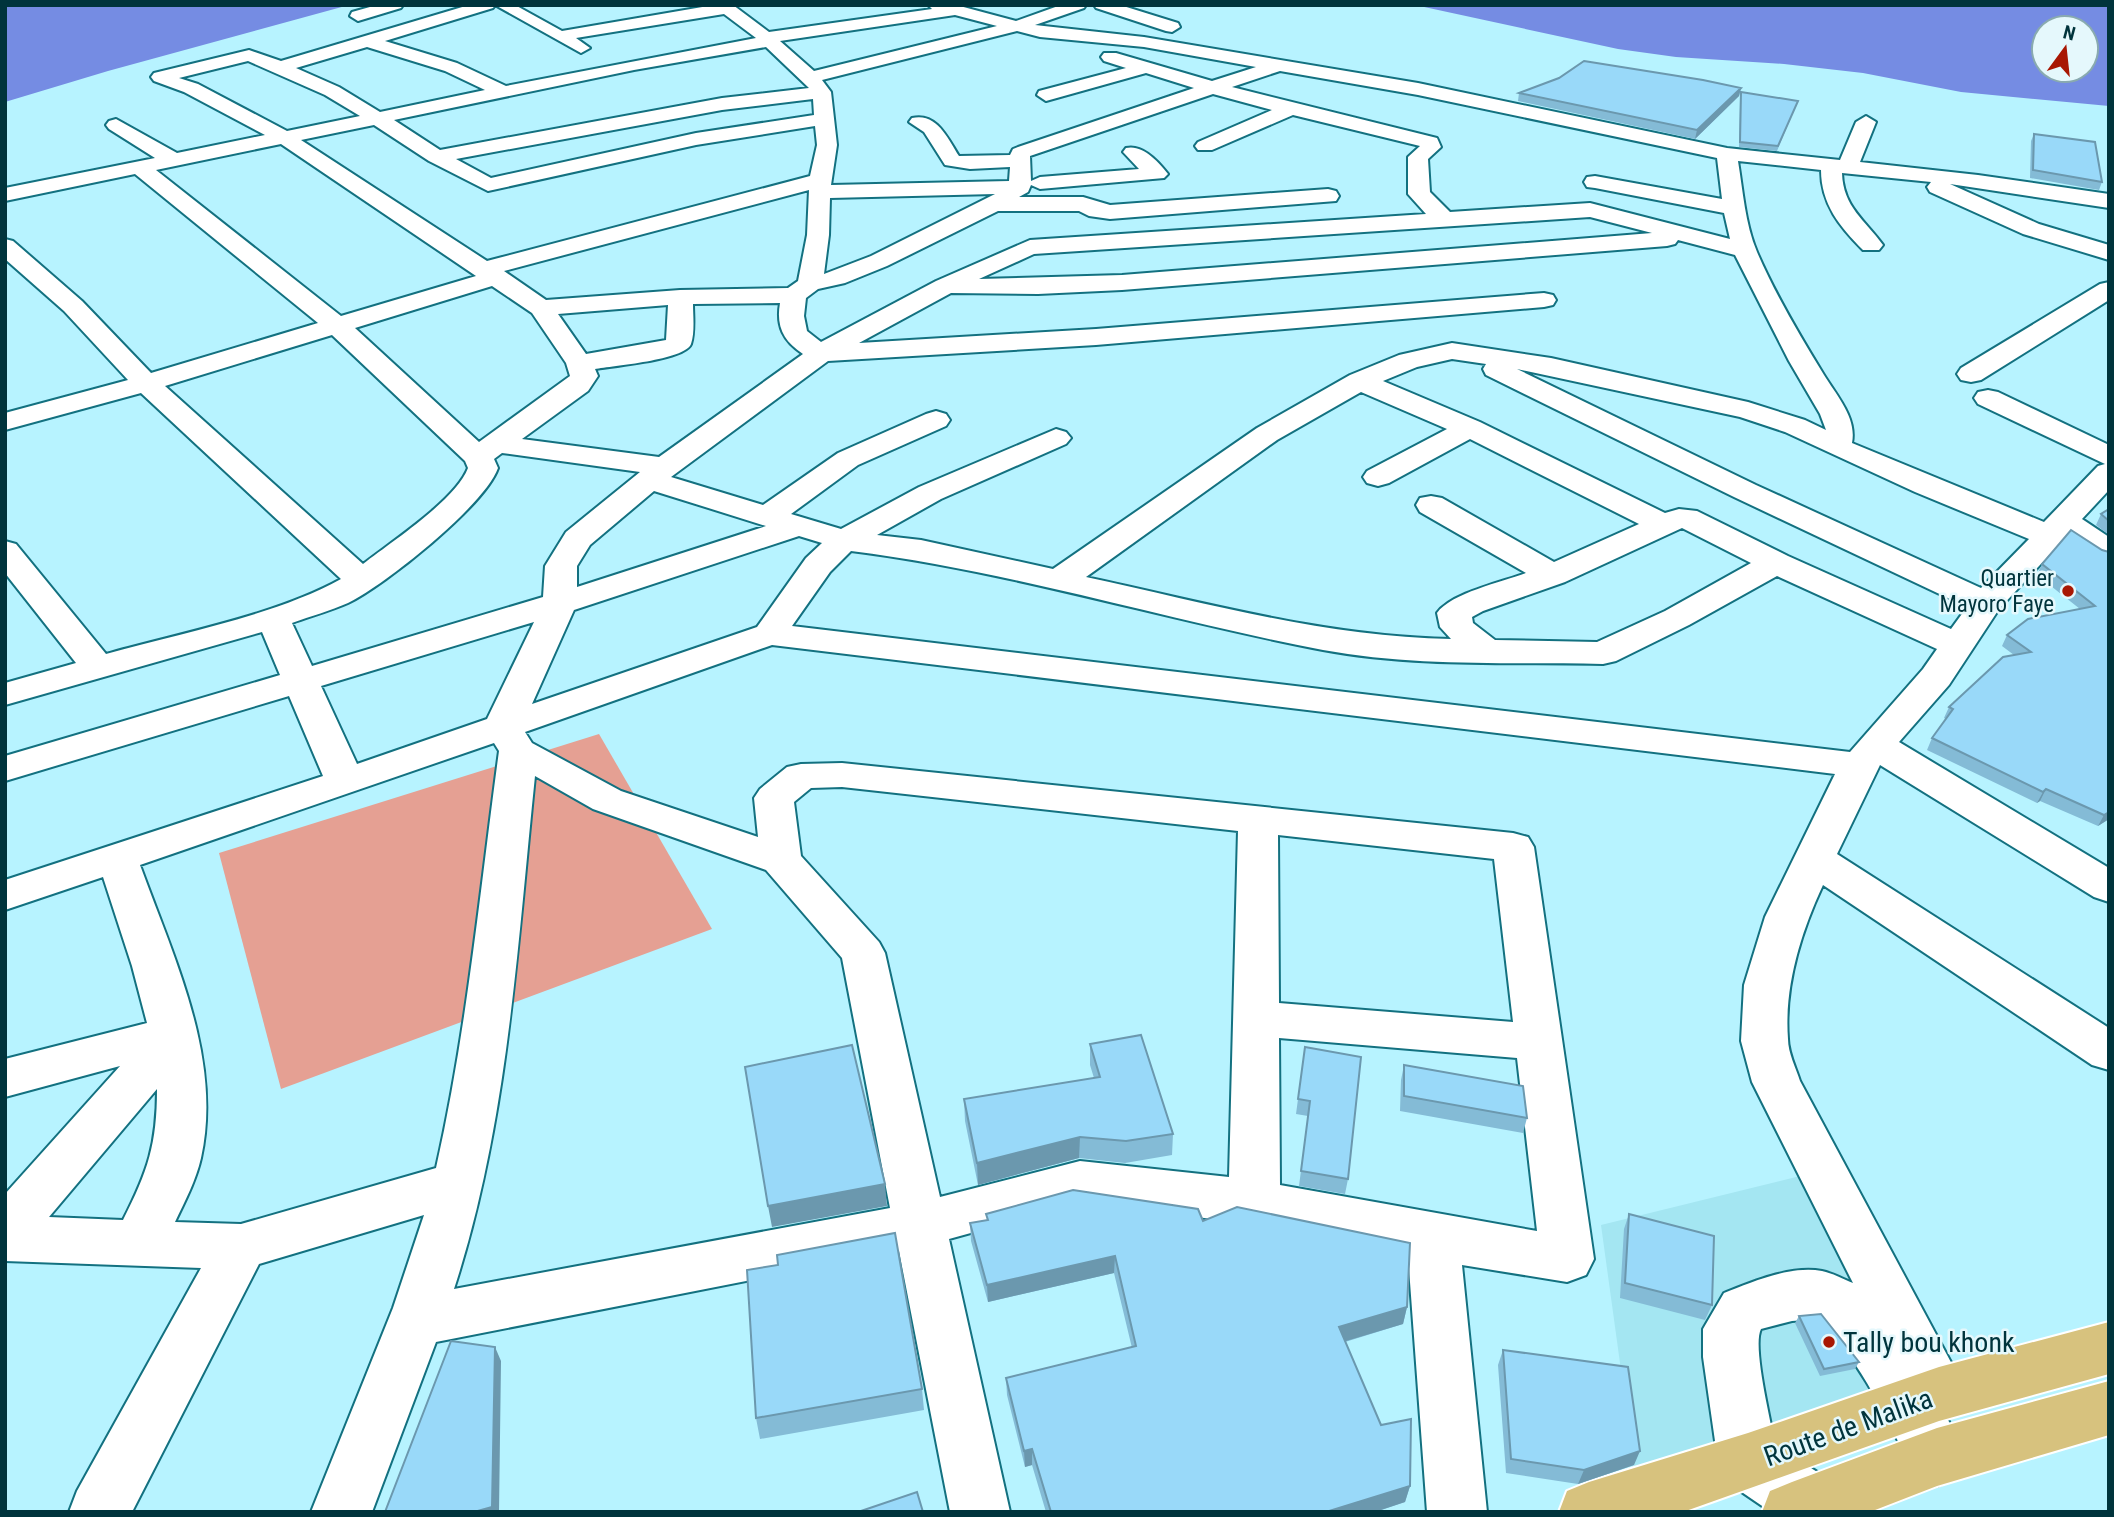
<svg xmlns="http://www.w3.org/2000/svg" width="2114" height="1517" viewBox="0 0 2114 1517" font-family="'Roboto Condensed',sans-serif">
<rect width="100%" height="100%" fill="#b7f3ff"/>
<path fill="#a4e6f2" d="M1804,1175L1922,1397L1635,1472L1601,1225Z"/>
<path fill="#e5a093" d="M599,734L712,929L281,1089L219,853Z"/>
<path fill="#758ce3" fill-rule="evenodd" d="M5,5H349L108,71L5,102Z
M1415,5H2109V106L1961,92L1863,73L1784,64L1676,57L1618,49ZM2044,28H2086V70H2044Z"/>
<g fill="none" stroke-linecap="round" stroke-linejoin="round">
<defs>
<path id="minor" d="M377,5H403L401,8L358,21L350,16L352,12Z
M469,5H495L493,8L385,41L457,63L506,86L756,38L724,14L576,38L590,48L581,53L495,5H515L562,31L714,5H733L769,32L932,9L928,5H956L1016,21L1061,5H1086L1084,8L1035,25L1144,37L1418,83L1727,148L1840,160L1856,122L1866,116L1876,122L1860,162L1978,175L2109,194V208L1950,184L2039,224L2109,245V260L2023,234L1930,192L1927,187L1931,182L1842,173C1843,207 1865,220 1883,245L1879,250H1863C1840,227 1821,204 1821,170L1738,161C1743,191 1745,224 1757,252C1775,294 1800,336 1824,375C1837,396 1857,418 1852,443L2044,522L2098,466L2105,464L1978,404L1974,398L1978,392L1988,390L1998,392L2109,445V490L2082,519L2109,537V562L2098,559L2066,537L1999,609L1949,685L1899,742L2109,868V902L2094,897L1880,765L1837,854L2109,1028V1070L2092,1065L1823,885C1801,932 1784,986 1788,1039C1788,1053 1796,1068 1800,1081L1968,1394L1959,1413L1947,1418L1967,1457L1958,1477L1937,1486L1916,1477C1888,1422 1863,1363 1818,1319L1792,1321L1761,1329C1752,1346 1771,1422 1775,1445L1847,1491L1855,1512H1771L1727,1482L1718,1462L1703,1357V1329L1724,1293C1752,1282 1791,1265 1822,1271C1832,1273 1843,1279 1853,1283L1752,1082L1741,1041L1744,985L1765,917L1835,774L772,645L525,732L532,743L621,791L758,837L754,798L760,789L787,767L801,764L842,763L1513,833L1528,837L1534,847L1594,1259L1586,1275L1567,1282L1462,1265L1487,1512H1427L1408,1255L1254,1224L1080,1203L949,1239L1010,1512H950L899,1251L436,1342L372,1512H311L393,1308L424,1215L259,1264L132,1512H69L77,1491L201,1268L5,1261V1194L120,1066L5,1097V1059L147,1023L132,966L103,877L5,910V880L323,776L289,696L5,781V756L280,675L262,632L5,705V683L76,663L5,573V541L16,544L106,654C180,633 274,616 341,579L141,393L5,430V413L128,380L64,311L5,259V239L13,241L82,301L151,373L318,323L135,174L5,201V188L155,158L109,129L106,125L109,121L116,119L177,153L265,135L184,92L154,81L151,77L154,73L249,50L281,61ZM955,15L997,26L814,71L780,41ZM1017,31L1040,37L1144,47L1256,67L1212,81L1116,53H1104L1101,57L1104,61L1126,68L1039,91L1037,95L1046,101L1146,73L1194,88L1018,147L1013,149L1010,155L959,156C948,139 937,112 912,118L909,122L924,132L945,165L970,169L1010,167L1009,181L831,185L837,145L831,92L822,80ZM367,47L445,71L485,90L380,112L339,87L296,68ZM766,47L809,88L722,98L440,150L394,120L634,70ZM248,61L325,95L360,116L287,131L198,84L179,78ZM1280,71L1418,95L1717,158L1722,199L1595,176L1587,177L1584,182L1587,187L1595,188L1724,213L1730,239L1590,203L1450,212L1430,192L1428,159L1441,147L1437,138L1232,87ZM1213,94L1272,110L1198,142L1195,146L1198,150H1212L1293,115L1420,146L1408,157V194L1426,214L1030,240L936,281L821,342L807,331L804,316L806,298L818,289L845,283L887,266L998,211H1079L1089,216L1110,219L1336,201L1339,196L1336,191L1328,189L1110,205L1083,197H1019L1028,192L1031,185L1040,189L1164,178L1168,174C1158,161 1142,144 1126,148L1123,152L1139,169L1040,177L1031,181L1030,156ZM813,99L814,115L696,133L491,178L456,159L722,110ZM374,125L429,161L488,191L696,145L815,126L817,145L810,176L487,261L301,140ZM281,144L476,276L341,316L156,170ZM809,190L807,235L798,281L788,288L680,290L546,300L504,271ZM995,194L871,256L824,274L829,235L830,198ZM1590,217L1652,233L1122,275L979,279L1034,254ZM1678,240L1735,255L1789,361L1820,414L1826,430L1805,420L1748,402L1551,358L1452,343L1399,355L1350,375L1257,428L1053,569L921,540L877,535L941,499L1066,444L1071,438L1066,432L1056,429L919,487L841,529L791,514L858,465L946,426L950,420L946,414L936,411L926,414L838,453L763,505L671,477L828,361L1096,345L1544,307L1553,305L1556,300L1553,295L1544,293L1096,329L859,343L951,293L1038,294L1122,290L1667,246L1675,244ZM492,286L532,313L566,363L570,376L479,442L355,328ZM780,303C776,326 783,341 803,354L659,457L522,439L588,391L598,376L595,369C612,366 685,360 691,344C695,332 693,316 693,304ZM668,305L666,340L586,354L558,314ZM332,335L465,461L468,468C456,500 391,542 363,564L165,386ZM1452,359L1486,364L1483,369L1486,375L1734,497L1967,607L1951,629L1788,556L1697,511L1679,509L1665,513L1480,422L1383,381L1417,367ZM1517,369L1740,417L1785,432L1915,492L2029,539L1981,588L1756,485ZM1361,392L1447,429L1367,471L1363,477L1367,483L1378,486L1389,483L1470,439L1639,524L1554,562L1442,498L1431,496L1420,498L1416,505L1420,512L1526,573C1502,582 1451,593 1437,613L1440,627L1451,639C1327,637 1207,603 1086,577L1277,440ZM502,453L640,472L566,532L545,566L543,597L312,666L292,623C311,616 330,611 348,603C385,585 485,505 498,468L494,459ZM654,491L766,526L577,587V566L590,545ZM1682,528L1751,563L1665,611L1597,642L1495,640L1473,623L1472,617L1483,611L1565,582ZM799,536L822,543L806,558L757,627L532,704L574,610ZM851,551C1011,571 1165,620 1323,650C1414,667 1511,662 1603,664L1616,661L1689,625L1777,576L1937,649L1923,669L1850,752L792,626L830,572ZM534,622L487,719L357,764L321,686ZM494,743L499,751C480,890 467,1031 436,1168L241,1224L175,1222C185,1201 196,1180 201,1158C223,1059 173,956 140,865ZM535,776L593,809L766,870L842,958L890,1208L454,1289C508,1123 517,949 535,776ZM842,787L1238,831L1229,1177L1080,1161L940,1197L885,953L879,942L801,856L794,802L811,788ZM1278,835L1494,859L1513,1022L1279,1003ZM1279,1038L1517,1058L1537,1231L1280,1185ZM157,1089C157,1144 148,1171 123,1220L49,1217Z
M1094,5H1120L1178,23L1180,27L1172,32L1166,31L1096,8Z
M2109,282V300L1981,380L1971,382L1961,380L1957,374L1961,368L2100,284Z"/>
<path id="major" d="M2109,1322V1374L1939,1421L1683,1512H1559L1567,1491L1589,1482L1748,1433L1939,1367Z
M2109,1381V1435L1937,1486L1870,1512H1762L1770,1491L1792,1482L1937,1428Z"/>
</defs>
<use href="#minor" stroke="#137180" stroke-width="4"/>
<use href="#major" stroke="#fff" stroke-width="4"/>
<use href="#minor" fill="#fff" fill-rule="evenodd"/>
<use href="#major" fill="#d7c27e" fill-rule="evenodd"/>
</g>
<path fill="#84bbd6" d="M1741,88L1739,96L1695,139L1518,101L1519,93Z
M1741,92L1798,101L1777,151L1739,147L1740,96Z
M2034,134L2102,182L2099,190L2030,178L2031,141Z
M2109,509V535L2096,525L2101,514Z
M2102,550L2109,552V819L2098,826L2040,801L2037,803L1927,750L1932,738L1946,719L1944,718L1949,707L2014,655L2002,646L2007,635L2080,609L2037,575L2042,564Z
M1090,1044L1173,1134L1172,1155L1125,1163L1079,1158L978,1185L965,1121L964,1099L1094,1078L1090,1065Z
M1305,1047L1348,1179L1345,1194L1299,1186L1308,1116L1296,1114Z
M1404,1065L1527,1118L1523,1133L1400,1111L1401,1080Z
M986,1214L1203,1221L1407,1307L1403,1324L1345,1342L1381,1425L1410,1486L1405,1502L1375,1512H1046L1032,1465L1025,1467L1007,1395L1006,1378L1132,1348L1114,1273L988,1302L971,1241L970,1223L987,1220Z
M1629,1214L1712,1305L1705,1320L1620,1298L1624,1229Z
M1799,1316L1859,1362L1855,1369L1820,1376L1795,1323Z
M1503,1350L1634,1465L1578,1484L1506,1473L1498,1365Z
M922,1389L924,1410L760,1439L756,1418Z"/>
<path fill="#6b98ae" d="M1741,88L1739,96L1695,139L1697,130Z
M2046,789L2040,801L2037,803L2043,792Z
M2109,812V819L2098,826L2104,815Z
M1080,1137L1079,1158L978,1185L977,1163Z
M885,1184L887,1206L772,1227L768,1206Z
M1115,1256L1114,1273L988,1302L987,1285Z
M1407,1307L1403,1324L1336,1344L1339,1327Z
M495,1347L501,1361L499,1512H474Z
M1032,1449V1465L1025,1467L1024,1451Z
M1640,1451L1634,1465L1578,1484L1584,1470Z
M1410,1486L1405,1502L1375,1512H1326Z"/>
<path fill="#99d9f9" stroke="#6b98ae" stroke-width="2" d="M1584,61L1703,80L1741,88L1697,130L1519,93L1559,78Z
M1741,92L1798,101L1778,146L1740,142Z
M2034,134L2095,142L2102,182L2033,170Z
M2109,509V521L2101,514Z
M2071,530L2102,550L2109,552V812L2104,815L2046,789L2043,792L1932,738L1953,709L1949,707L2003,657L2031,652L2007,635L2028,619L2095,606L2042,564Z
M1141,1035L1173,1134L1126,1141L1080,1137L977,1163L964,1099L1100,1077L1090,1044Z
M852,1045L885,1184L768,1206L745,1067Z
M1305,1047L1361,1057L1348,1179L1301,1171L1310,1101L1298,1099Z
M1404,1065L1523,1086L1527,1118L1404,1096Z
M1073,1190L1198,1209L1203,1221L1237,1207L1410,1243L1407,1307L1339,1327L1381,1425L1411,1419L1410,1486L1326,1512H1051L1032,1449L1024,1451L1006,1378L1136,1346L1115,1256L987,1285L970,1223L988,1220L986,1214Z
M1629,1214L1714,1236L1712,1305L1625,1283Z
M895,1233L922,1389L756,1418L747,1270L778,1265L777,1255Z
M1821,1314L1859,1362L1824,1369L1799,1316Z
M451,1341L495,1347L492,1507L474,1512H385Z
M1503,1350L1628,1367L1640,1451L1584,1470L1511,1459Z
M917,1492L923,1512H858Z"/>
<g fill="#a81703" stroke="#e5f8fc" stroke-width="2.5">
<circle cx="2068" cy="591" r="7"/>
<circle cx="1829" cy="1342" r="7"/>
</g>
<g text-anchor="middle" stroke-width="5" stroke-linejoin="round" paint-order="stroke">
<g font-size="23" fill="#00343c" stroke="#e5f8fc" text-anchor="end">
<text x="2054" y="586">Quartier<tspan x="2054" dy="26">Mayoro Faye</tspan></text>
</g>
<g font-size="28" fill="#00343c" stroke="#e5f8fc" text-anchor="start">
<text x="1843" y="1352">Tally bou khonk</text>
</g>
<g font-size="28" fill="#00343c" stroke="#e5f8fc">
<text transform="translate(1848 1427) rotate(-20)" y="10">Route de Malika</text>
</g>
</g>
<rect width="2114" height="1517" fill="none" stroke="#00343c" stroke-width="14"/>
<g transform="translate(2065 49) rotate(15)"><circle r="33" fill="#e5f8fc" stroke="#89aaaf" stroke-width="2"/>
<path d="M0-5L12 26L0 18L-12 26Z" fill="#a81703"/>
<text y="-10" font-size="19" font-weight="bold" text-anchor="middle" fill="#00343c">N</text>
</g>
</svg>
